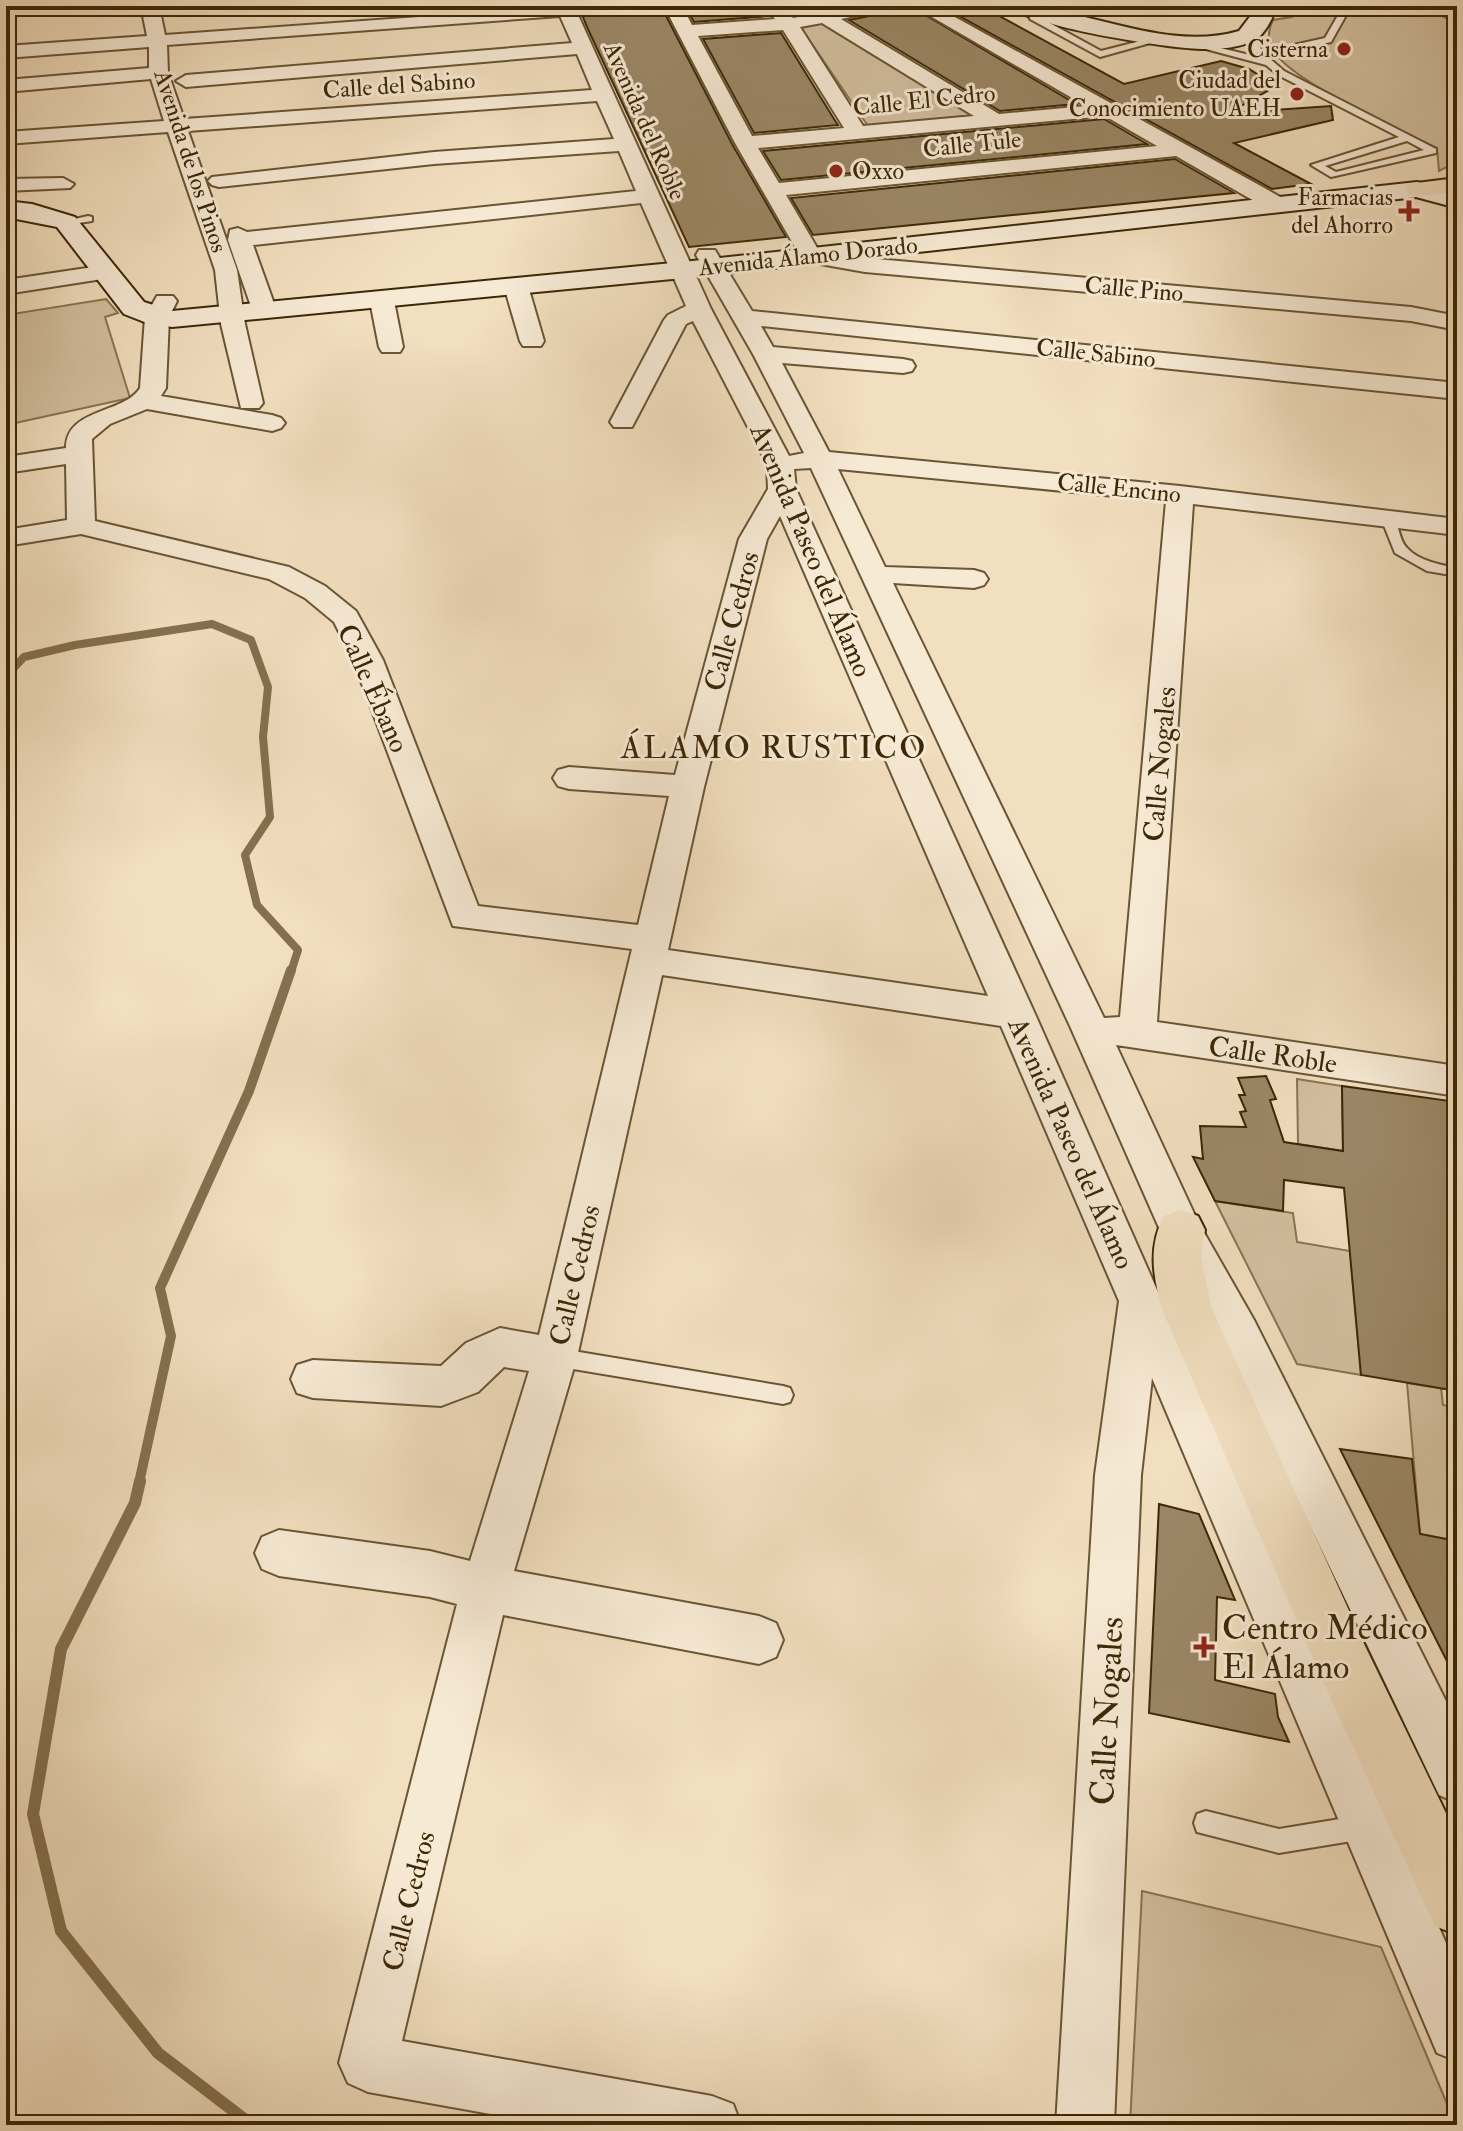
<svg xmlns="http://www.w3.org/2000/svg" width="1463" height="2131" viewBox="0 0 1463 2131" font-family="'IM FELL Double Pica',serif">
<rect width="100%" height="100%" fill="#f2dfbf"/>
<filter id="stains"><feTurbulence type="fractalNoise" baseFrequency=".0025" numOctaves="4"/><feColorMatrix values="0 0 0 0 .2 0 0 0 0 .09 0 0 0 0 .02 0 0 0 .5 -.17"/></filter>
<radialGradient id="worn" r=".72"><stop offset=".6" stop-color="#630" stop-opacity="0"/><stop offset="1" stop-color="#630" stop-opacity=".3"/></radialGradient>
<path fill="#d3c0a0" stroke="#887453" stroke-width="2" d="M1294,6H1424L1457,24V162L1439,171L1437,148C1401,130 1291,82 1273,50C1267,40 1268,30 1273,20L1292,17L1297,9Z
M821,21L974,115L868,126L799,25Z
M106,299L118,313L105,317L130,398L6,425V315Z
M1297,1079L1342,1086L1343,1151L1298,1144Z
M1215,1201L1293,1213L1297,1242L1350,1251L1361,1375L1297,1364Z
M1407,1383L1441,1388L1443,1405L1457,1408V1541L1420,1534Z
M1142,1891L1381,1947L1456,2125H1130Z"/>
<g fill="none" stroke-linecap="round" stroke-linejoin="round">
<path stroke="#84704f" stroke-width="8" d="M6,676L24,657L75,645L212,624L251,640L268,687L263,737L270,817L245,855L257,905L298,950L291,972"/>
<path stroke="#84704f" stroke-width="10" d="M139,1483L171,1336L160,1288L249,1091L291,970"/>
<path stroke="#84704f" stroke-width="12" d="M140,1481L135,1503L61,1649L33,1814L61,1931L158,2053L252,2125"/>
</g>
<path fill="#9b8766" stroke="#3c2706" stroke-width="2" d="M582,6H661L732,144L786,237L689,247L587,27L580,10H583Z
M685,6H761L769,16L694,22Z
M896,6H910L1076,104L1000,111L849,20L884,13Z
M941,6H981L1124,84L1221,61L1249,69L1276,86L1229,113L1331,106L1333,120L1234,143L1311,184L1272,189Z
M781,33L834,119L838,125L754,133L703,39Z
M1104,119L1147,144L781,180L763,151Z
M1175,159L1234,193L813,235L791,198Z
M1266,1076L1276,1099L1270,1100L1284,1142L1343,1151L1342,1086L1457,1102V1391L1361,1375L1344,1188L1284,1180L1283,1211L1215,1201L1193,1157L1203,1159L1200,1126L1246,1127L1240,1112L1246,1111L1239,1095H1245L1238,1078Z
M1340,1449L1412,1459L1420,1534L1457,1541V1681Z
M1159,1504L1199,1514L1235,1600L1217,1597L1215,1680L1275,1694L1278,1717L1289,1742L1149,1713Z"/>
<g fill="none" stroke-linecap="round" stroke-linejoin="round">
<defs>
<path id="lane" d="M1326,6H1335L1345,17L1331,42L1267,56L1284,71L1436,149V153L1331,177L1311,165L1399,137L1278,75L1266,65L1183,43L1187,40L1258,57L1251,50L1248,31H1254L1262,52L1325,38L1337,17ZM1407,141L1424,150L1336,172L1325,166Z
M1032,8L1037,16L1101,51L1164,35L1168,38L1100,57L1030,19L1028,11Z
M88,216L92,217V221L66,225L61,222Z
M1388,514C1401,521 1397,538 1407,548C1419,561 1441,565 1457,568V576L1427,571L1395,553L1381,518Z
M555,1348L783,1386L790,1388L793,1395L790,1402L783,1404L555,1366L548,1363L545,1357L548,1351Z
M1206,1811L1279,1829L1364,1815L1373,1818L1376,1827L1373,1836L1364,1839L1279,1853L1197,1832L1194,1823L1197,1814Z"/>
<path id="street" d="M6,6H57L48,11L6,14Z
M141,6H159L165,35L574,6L711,309L789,456L804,453L753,354L696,255L699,250H715L752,311L1457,383V399L761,326L773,347L903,359L912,361L915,366L912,371L903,373L782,363L829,452L1180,486L1457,519V535L1193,504L1157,1022L1457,1066V1096L1116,1045L1198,1222L1254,1320L1457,1723V1803L1439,1795L1224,1346L1160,1230L1070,1026L811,468L794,469L796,489L1035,1014L1457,1968V2061L1437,2053L1152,1378L1141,1475L1114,2125H1056L1095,1475L1119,1301L1001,1026L662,975L577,1357L514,1571L759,1616L776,1623L783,1640L776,1657L759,1664L503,1615L402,2041L712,2096L733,2104L741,2125H552L368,2092L348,2083L339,2063L457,1604L430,1597L279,1576L262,1569L255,1553L262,1537L279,1530L430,1551L470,1561L529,1371L504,1367L478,1392L441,1406L313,1398L297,1393L291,1379L297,1365L313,1360L441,1366L466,1343L500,1328L539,1335L632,949L453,926L353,660L334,622L305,598L269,579L81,534L6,546V530L67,520L66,464L6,473V457L66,448C66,408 124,414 140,388L145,317L157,296H173L177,301L169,317L166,388L161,396L272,415L281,418L285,423L281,428L272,431L147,409L110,424L92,439L95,521L289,567L325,586L356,611L383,660L478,906L638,925L669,796L569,789L558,786L553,778L558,770L569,767L675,775L739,539L768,489L767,464L693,321L686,324L632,427H614L610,422L664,320L668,315L686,306L641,203L253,245L277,312L273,317H257L253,312L228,240L230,230L238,228L247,232L636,191L619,151L434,164L219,187L212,185L208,181L212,177L434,152L614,139L597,101L188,131L237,270L245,324L263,403L259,408H241L221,324L215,270L168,132L6,144V132L164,121L151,79L6,92V80L149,68V47L6,58V46L147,36ZM560,16L572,43L186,75L176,81L186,87L577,54L592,90L184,119L168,73L167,45ZM838,469L1166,501L1120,1017L1104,1018L893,583L974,588L984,585L988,579L984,573L974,570L885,567ZM780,516L988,996L668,950L704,787L767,539Z
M168,6H219C208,15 183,16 169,13Z
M664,6H682L692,25L775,19L764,6H783L793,18L809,15L798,6H820L827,11L851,6H886L883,10L841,19L999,114L1086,106L913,6H935L1284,199L1287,204L1276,210L1268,209L1176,156L786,195L819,251L865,258L1411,307L1457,316V330L1411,321L865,272L803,261L735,143ZM822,23L974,116L863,126L800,27ZM783,30L844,128L752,136L698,36ZM1105,116L1157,146L779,183L758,148Z
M63,178L74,184L70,188L6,191V179Z
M107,265L115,267L118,272L115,277L6,294V280Z
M516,279L524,281L528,286L544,341L541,346H523L520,341L504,286L508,281Z
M382,294L390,296L394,301L403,347L400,352H382L379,347L370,301L374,296Z"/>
<path id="secondary" d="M1011,6C1085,6 1164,53 1239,31L1258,6H1278C1272,17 1266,35 1253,41C1238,48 1220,49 1204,49C1172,49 1028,27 1011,6Z
M1432,6H1457V20Z
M1417,182L1457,193V208L1416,197L683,278L172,327L147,323L124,314L57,227L6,217V201L32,204L75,217L144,302L172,311L683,262Z"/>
<path id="primary" d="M1457,178V192L1417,196L1408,194L1405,189L1408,184Z
M1181,1210L1198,1216L1205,1230L1201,1259L1212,1309L1366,1648L1457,1836V1935L1435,1926L1326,1688L1162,1309C1153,1276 1148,1247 1164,1216Z"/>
</defs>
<use href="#lane" stroke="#6a5534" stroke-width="4"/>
<use href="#street" stroke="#6a5534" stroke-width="4"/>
<use href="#secondary" stroke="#3c2706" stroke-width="4"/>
<use href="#primary" stroke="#3c2706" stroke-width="4"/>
<use href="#lane" fill="#f7ead5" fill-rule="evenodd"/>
<use href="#street" fill="#f7ead5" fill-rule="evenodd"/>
<use href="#secondary" fill="#f7ead5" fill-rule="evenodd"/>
<use href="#primary" fill="#f2dfbf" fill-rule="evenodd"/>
</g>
<g fill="#8f2418" stroke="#f7ead5" stroke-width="3">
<circle cx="1344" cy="49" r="8"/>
<circle cx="1297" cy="94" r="8"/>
<circle cx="836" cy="171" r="8"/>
<path d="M1405 199h8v8h8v8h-8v8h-8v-8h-8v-8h8z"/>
<path d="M1200 1635h8v8h8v8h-8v8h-8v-8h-8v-8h8z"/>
</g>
<g text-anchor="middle" stroke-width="6" stroke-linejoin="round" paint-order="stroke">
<g font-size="24" fill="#3c2706" stroke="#f7ead5" text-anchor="end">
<text x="1328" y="57">Cisterna</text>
<text x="1281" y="88">Ciudad del<tspan x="1281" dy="28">Conocimiento UAEH</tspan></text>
<text x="852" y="179" text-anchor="start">Oxxo</text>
<text x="1393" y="205">Farmacias<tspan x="1393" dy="28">del Ahorro</tspan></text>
</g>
<g font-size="24" fill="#3c2706" stroke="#f7ead5">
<text transform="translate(399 85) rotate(-4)" y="8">Calle del Sabino</text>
<text transform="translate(924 100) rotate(-6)" y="8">Calle El Cedro</text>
<text transform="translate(645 121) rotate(66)" y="8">Avenida del Roble</text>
<text transform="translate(972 144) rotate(-6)" y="8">Calle Tule</text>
<text transform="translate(191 161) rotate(72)" y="8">Avenida de los Pinos</text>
<text transform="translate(808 256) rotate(-6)" y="8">Avenida Álamo Dorado</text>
<text transform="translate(1134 289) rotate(5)" y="8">Calle Pino</text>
<text transform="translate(1096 353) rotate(6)" y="8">Calle Sabino</text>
<text transform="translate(1119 488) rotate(6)" y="8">Calle Encino</text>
</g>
<g font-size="28" fill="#3c2706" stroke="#f7ead5">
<text transform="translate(812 550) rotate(67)" y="10">Avenida Paseo del Álamo</text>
<text transform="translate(731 621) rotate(-75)" y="10">Calle Cedros</text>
<text transform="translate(374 688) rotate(66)" y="10">Calle Ébano</text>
<text transform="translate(1159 764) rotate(-85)" y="10">Calle Nogales</text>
<text transform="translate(1273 1054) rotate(8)" y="10">Calle Roble</text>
<text transform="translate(1072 1143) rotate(66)" y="10">Avenida Paseo del Álamo</text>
<text transform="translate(574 1275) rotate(-77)" y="10">Calle Cedros</text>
<text transform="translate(408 1901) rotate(-76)" y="10">Calle Cedros</text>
</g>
<g font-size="32" letter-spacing="2" fill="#3c2706" stroke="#f7ead5">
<text x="774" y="758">ÁLAMO RUSTICO</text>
</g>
<g font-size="34" fill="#3c2706" stroke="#f7ead5" text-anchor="start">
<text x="1222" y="1639">Centro Médico<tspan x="1222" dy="39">El Álamo</tspan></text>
</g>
<g font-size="34" fill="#3c2706" stroke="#f7ead5">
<text transform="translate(1106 1711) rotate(-87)" y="12">Calle Nogales</text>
</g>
</g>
<rect width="1463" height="2131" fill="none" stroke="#f2dfbf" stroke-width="32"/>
<rect x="8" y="8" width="1447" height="2115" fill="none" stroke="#3c2706" stroke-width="4"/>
<rect x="16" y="16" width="1431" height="2099" fill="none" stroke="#3c2706" stroke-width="2"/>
<rect width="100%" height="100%" filter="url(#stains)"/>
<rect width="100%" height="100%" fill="url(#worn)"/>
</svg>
